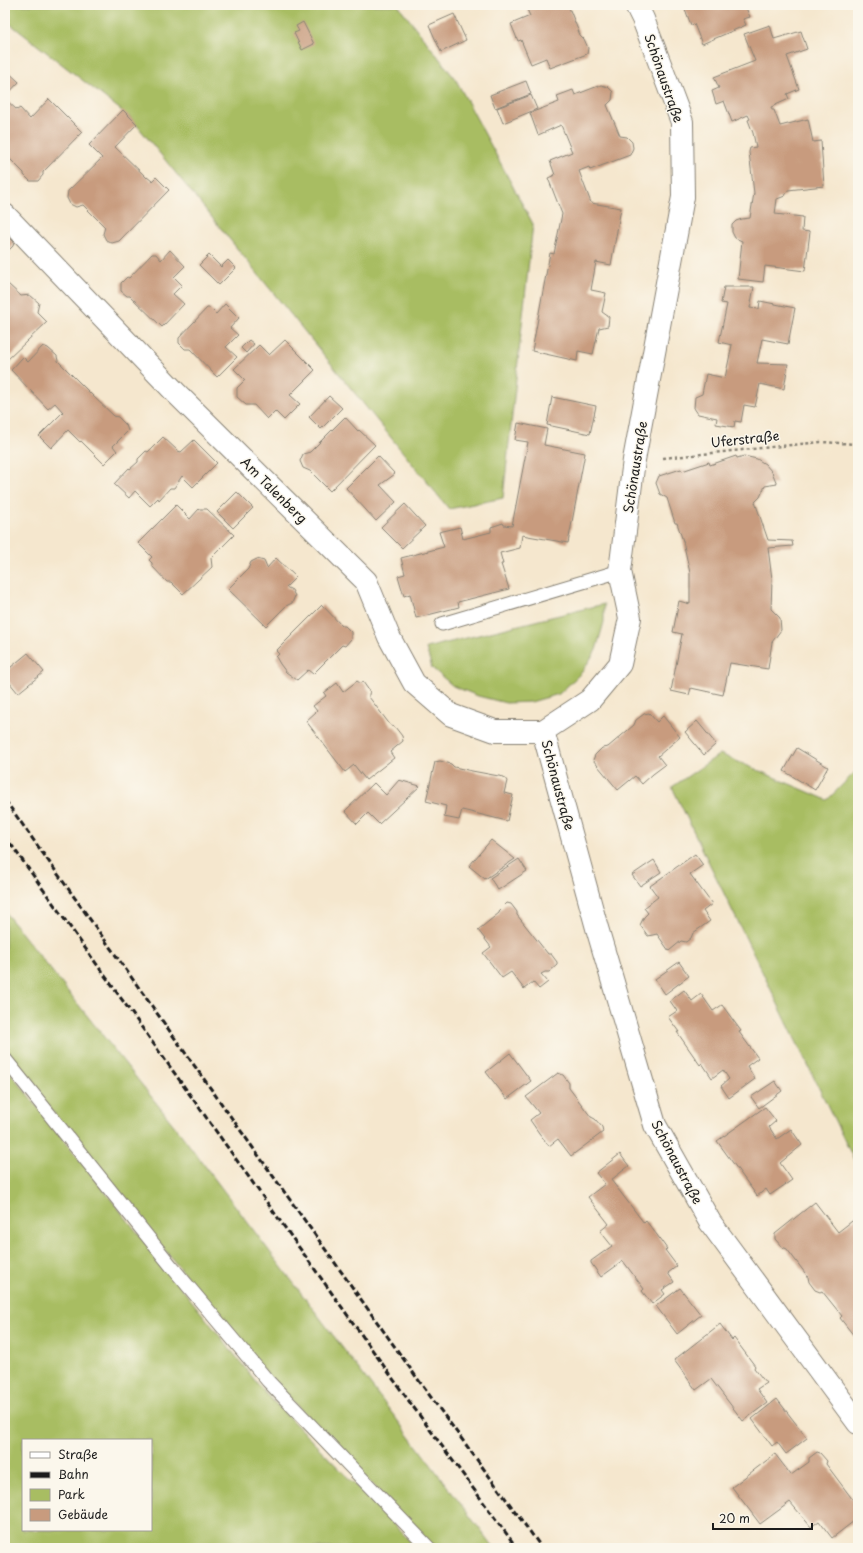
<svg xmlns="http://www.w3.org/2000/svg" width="863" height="1553" viewBox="0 0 863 1553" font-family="'Playpen Sans',sans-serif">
<rect width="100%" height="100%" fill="#fbf7ec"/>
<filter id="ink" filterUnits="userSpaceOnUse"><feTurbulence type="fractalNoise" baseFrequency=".025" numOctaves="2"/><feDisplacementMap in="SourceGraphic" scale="8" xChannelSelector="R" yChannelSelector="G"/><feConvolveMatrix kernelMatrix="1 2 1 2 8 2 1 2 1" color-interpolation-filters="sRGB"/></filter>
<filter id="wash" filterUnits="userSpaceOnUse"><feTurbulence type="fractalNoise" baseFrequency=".012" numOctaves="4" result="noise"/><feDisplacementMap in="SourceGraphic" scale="16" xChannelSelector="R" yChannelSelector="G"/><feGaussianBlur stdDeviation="0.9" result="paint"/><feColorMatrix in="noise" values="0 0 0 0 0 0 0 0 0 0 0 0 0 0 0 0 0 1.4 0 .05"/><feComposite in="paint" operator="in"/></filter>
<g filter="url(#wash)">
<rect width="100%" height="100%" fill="#f5e7ce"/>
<path fill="#a8bd62" stroke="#626c3f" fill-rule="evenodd" d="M5,5H398L456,80L533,224L503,498L449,509L131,118L5,20Z
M604,604V622L596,650L582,672L559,694L531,702L506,703L478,696L453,686L432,668L426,648Z
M720,754L827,800L858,769V1168L672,787Z
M5,912L180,1133L494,1548H433L274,1382L120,1196L5,1051Z
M5,1066L265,1393L417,1548H5ZM23,1440H151V1530H23Z"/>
<g id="blocks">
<path fill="#c89b7e" d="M525,5H568L580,35L584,39L588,48L587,54L550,68L546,58L531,64L521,40L518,41L511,24L530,16Z
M686,5H753L746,8L750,17L743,19L746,25L702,44L694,24L691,25L685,9L687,7Z
M454,14L466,40L441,52L429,25Z
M303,22L314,44L302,50L294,33L299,31L296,26Z
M770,25L774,39L801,31L807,49L787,56L799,89L787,94L789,99L771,107L772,110H774L780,126L808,119L813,142L821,141L824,186L788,190L785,196L777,199L775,214L803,217L802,231L810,232L805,271L765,266L763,282L738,279L742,241L735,238L732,232V225L736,221L742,219L750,218L754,193L749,152L750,148L756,147L753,133L748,120L750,119L748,115L732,122L724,101L716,104L712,91L719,88L714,77L755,61L744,34Z
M5,69L19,82L5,97Z
M526,81L531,94L495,108L490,95Z
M601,85L608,87L613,92L612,100L607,105L620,136L627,137L632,142L633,148L630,155L590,170L589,167L579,171L591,203L621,208L611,265L596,262L591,290L606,293L602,312L609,317L608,326L599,328L593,354L578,351L577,361L532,351L550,253L554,254L562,214L548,178L555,175L550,161L572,152L561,125L538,135L530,113L559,102L557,96L573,90L575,95Z
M531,95L537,109L503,123L497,108Z
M5,99L17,110L20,108L30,119L49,99L82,132L43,172V175L38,181H30L24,175V173L5,154V145L7,143L5,141Z
M123,110L137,124L115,147L147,178V177L152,181L156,177L169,190L119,241L112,243L106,240L103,234L105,227L83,205L76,207L70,204L67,198L68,191L102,158L89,145Z
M7,235L14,242L13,246L7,252H5V236Z
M170,250L185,266L174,277L182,285L173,294L184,304L162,327L130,296H127L121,291V283L127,277L129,278L152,254H156L161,260Z
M209,255L221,267L228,260L236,268L219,285L199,265Z
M8,284L21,296L30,295L39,303L37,312L47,322L7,360L5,358V287Z
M724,287H754L750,308L759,309L760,301L795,308L788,344L762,339L757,363L788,364L784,389L760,384L755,407L744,405L741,422L735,421L734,427L716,424L717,418L698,414L694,408L695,397L702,394L706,374L725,378L732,345L719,342L727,304L721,303Z
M225,304L239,318L230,328L238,335L226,347L237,357L217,377L190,349H185L179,343V338L207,308H210L216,314Z
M249,340L254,344L246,353L241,348Z
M285,340L315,370L290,395L300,404L284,420L275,411L267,419L254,405H246L237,397V388L245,380L234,369L259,345L269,355Z
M43,346L48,348L57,356L58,361L94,397L114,416L118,417L126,425L128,431L113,446L117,451L104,464L81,441L80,442L68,430L51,448L39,436L63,412L55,403L48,409L11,370L23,357L28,362Z
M329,396L342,408L321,429L309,417Z
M552,397L596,406L590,434L547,425Z
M345,417L358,431L359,430L375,445L330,491L310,471L303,468L300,461L303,454L310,452Z
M518,423L547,429L544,445L585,453L568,543L522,535L520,548L500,553L503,564H501L509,589L458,602L459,607L416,618L410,594L404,596L398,576L405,574L401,558L444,547L439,532L460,527L463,539L491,532V527L503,523L504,525L512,526L528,442L515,440Z
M163,437L178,451L181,452L194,440L217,463L193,487L182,476L174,488H170L159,500L158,498L150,506L135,491L129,498L114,484L129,468L130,469L138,462V459L146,451L148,452Z
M378,456L395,474L380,485L396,502L376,521L346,488Z
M736,456L737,458L744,456L757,459L765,464L772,472L777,484L765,486L760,497L755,502L768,540L792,541L793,546L768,548L772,579L771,609L780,618L781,630L772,642L768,669L730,663L723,695L691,688L689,695L671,691L682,634L673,632L679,601L690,604V573L683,541L677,523H675L667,498L660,494L656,483L659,476L681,469L682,471L709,462L710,465Z
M237,492L253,508L233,528L217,512Z
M405,504L425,526L402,548L381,527Z
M176,505L190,519L199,509H207L234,535L211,558L212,567L183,594L171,582H167L152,566V563L149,560L152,557L138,543Z
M276,558L296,577L286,587L292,590L295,596L292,603L286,606L266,626L228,589L248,569L251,562L257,559L264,561L267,568Z
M322,605L342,626H345L351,632V639L345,646L342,645L313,674L308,670L297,680L286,672L280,664L276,657L279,654L276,651Z
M28,653L44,672L18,693L5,677V672Z
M357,681L360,683L363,682L370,692L369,694V697L391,726L395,727L402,736L403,741L390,752L394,758L366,780L354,765L345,772L306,721L317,711L313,706L326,696L324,693L337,683L343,692Z
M649,713L657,722L663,716L680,737L658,756L665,765L653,774L642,784L635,776L618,790L593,760L595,755L602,748L608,747L634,725L636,720L644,714Z
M697,721L716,744L704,755L685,732Z
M797,748L828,767L815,790L784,771Z
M440,761L451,764L454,767L472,771L504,777L507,781L504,793L513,795L507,821L462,810L459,820L444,817L446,806L426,801L435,762Z
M399,780L420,786L379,824L368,813L357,824L345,811L374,783L386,795Z
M491,840L515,859L485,879L469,866Z
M695,854L703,865L690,874L712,904L703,911L710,921L693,933L691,938L686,942L681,941L669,951L657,934L648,936L640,925L644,917L648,913L644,908L658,897L650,886Z
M519,859L527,871L498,890L490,878Z
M654,860L661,872L640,886L632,875Z
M507,903L511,904L517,912V915L548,954H551L557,962V965L549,972H545L541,974L548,982L539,989L533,982L524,989L511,972L502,978L483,953L491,947L478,930L499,913L500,910Z
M679,962L689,976L665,994L655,979Z
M684,990L692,1001L701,994L713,1011L722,1005L741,1031L739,1032L758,1058L747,1066L755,1079L729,1098L721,1086L729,1079L723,1070L712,1078L702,1063L700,1065L677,1032H679L668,1017L677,1011L670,1001Z
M510,1053L531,1081L507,1099L486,1072Z
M558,1073L563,1075L569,1083V1088L591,1117L595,1119L602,1127L603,1132L571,1156L558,1139L549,1146L539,1133L530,1120L539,1113L526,1097Z
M775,1081L782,1091L759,1108L751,1097Z
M765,1107L776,1121L769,1127L777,1139L791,1129L802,1145L780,1163L792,1180L770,1195L766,1189L757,1196L717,1141Z
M620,1154L629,1166L611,1180L644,1223L646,1221L657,1235L667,1249L665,1250L677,1266L668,1273L674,1282L662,1290L665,1294L652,1304L642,1291L644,1289L623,1261L601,1277L591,1263V1261L612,1246L600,1231L609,1224L588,1197L605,1184L596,1173Z
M815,1202L838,1232L856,1218L858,1221V1341L840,1318L842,1316L822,1291L820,1292L815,1290L809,1282L808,1277L787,1249L782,1247L775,1239V1234Z
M680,1288L701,1315L677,1334L656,1306Z
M720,1324L732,1340L734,1338L755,1366L754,1368L766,1383L757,1389L767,1403L743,1421L711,1379L696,1390L674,1360Z
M777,1399L807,1438L786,1454L777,1442L772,1446L752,1419Z
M817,1452L820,1453L827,1461L826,1464L856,1504H858V1522L854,1521L832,1538L819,1521L811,1527L790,1502L760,1524L732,1487L775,1454L791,1475L809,1462V1458Z"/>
</g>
</g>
<g filter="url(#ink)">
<use href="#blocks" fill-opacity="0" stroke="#888275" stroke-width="1"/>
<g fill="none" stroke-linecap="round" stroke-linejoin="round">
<defs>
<path id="lane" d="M442,624L620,571
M5,1059L172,1267L268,1381L429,1548"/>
<path id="street" d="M5,215L177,394L366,581L389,637L414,683L451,715L495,731H543
M543,731L590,700L620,664L630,618L620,571L634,460L683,197L682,122L643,19L636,5
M543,731L597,928L655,1125L710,1222L858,1423"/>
</defs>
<use href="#lane" stroke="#888275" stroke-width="15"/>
<use href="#street" stroke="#888275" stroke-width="24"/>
<path stroke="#888275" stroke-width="2.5" stroke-dasharray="3 3" stroke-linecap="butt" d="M663,458L821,442L858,444"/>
<use href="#lane" stroke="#fff" stroke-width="13"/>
<use href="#street" stroke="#fff" stroke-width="22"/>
<path stroke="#1c1c1c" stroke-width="3" stroke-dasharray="6 3" stroke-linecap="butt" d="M5,800L422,1385L542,1548
M5,836L406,1397L517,1548"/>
</g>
</g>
<g text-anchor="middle" stroke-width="3" stroke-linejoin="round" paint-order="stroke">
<g font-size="13" fill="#1c1c1c" stroke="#fbf7ec">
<text transform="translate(664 78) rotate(71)" y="5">Schönaustraße</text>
<text transform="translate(745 439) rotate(-6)" y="5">Uferstraße</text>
<text transform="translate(635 467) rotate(-81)" y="5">Schönaustraße</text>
<text transform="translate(274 490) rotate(45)" y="5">Am Talenberg</text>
<text transform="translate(558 785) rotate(75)" y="5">Schönaustraße</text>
<text transform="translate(677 1162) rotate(62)" y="5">Schönaustraße</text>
</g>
</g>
<rect width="863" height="1553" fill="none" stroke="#fbf7ec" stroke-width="20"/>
<rect x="22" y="1439" width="130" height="92" fill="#fbf7ec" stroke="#a29f99"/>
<rect x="30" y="1452" width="20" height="6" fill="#ffffff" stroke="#a29f99"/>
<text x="58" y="1459" font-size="12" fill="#1c1c1c">Straße</text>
<rect x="30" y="1472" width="20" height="6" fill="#1c1c1c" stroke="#a29f99"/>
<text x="58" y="1479" font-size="12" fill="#1c1c1c">Bahn</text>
<rect x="30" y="1489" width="20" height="12" fill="#a8bd62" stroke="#a29f99"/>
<text x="58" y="1499" font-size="12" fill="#1c1c1c">Park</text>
<rect x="30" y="1509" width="20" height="12" fill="#c89b7e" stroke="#a29f99"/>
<text x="58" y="1519" font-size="12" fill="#1c1c1c">Gebäude</text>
<path d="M713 1523v6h99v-6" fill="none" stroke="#1c1c1c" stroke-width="2"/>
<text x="719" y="1523" font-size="12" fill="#1c1c1c" stroke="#fbf7ec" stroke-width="3" paint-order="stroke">20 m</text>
</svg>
